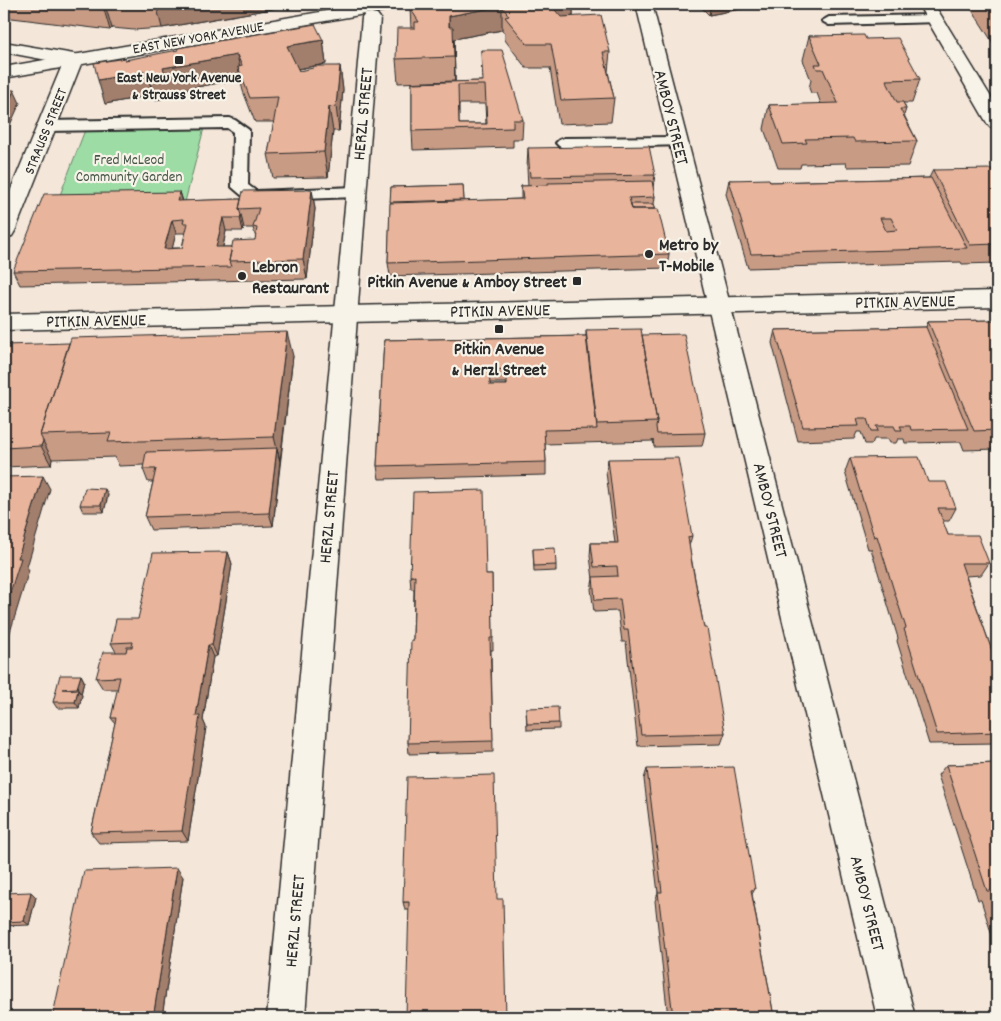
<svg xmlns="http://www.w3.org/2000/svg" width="1001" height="1021" viewBox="0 0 1001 1021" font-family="Dekko,sans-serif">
<rect width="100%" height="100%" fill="#f4e6d9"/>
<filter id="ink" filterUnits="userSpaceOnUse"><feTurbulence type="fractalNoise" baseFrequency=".02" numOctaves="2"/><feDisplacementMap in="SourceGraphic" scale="10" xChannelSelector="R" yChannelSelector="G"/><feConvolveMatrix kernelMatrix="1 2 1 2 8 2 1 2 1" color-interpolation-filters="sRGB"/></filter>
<g filter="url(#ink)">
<path fill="#9ddca5" stroke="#648468" d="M204,128L184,206L55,208L85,130Z"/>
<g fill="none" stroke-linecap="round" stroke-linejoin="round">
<defs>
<path id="service" d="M935,15L942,19L940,22L829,25L822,21L829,17Z
M230,118L235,120L249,130L248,185L256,191L355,187L361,189L363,192L361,195L355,197L252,201L246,199L232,187L233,132L227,128L47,131L42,129L39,126L42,123L47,121Z
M679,137L684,139L687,142L684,145L564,148L559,146L556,143L559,140L564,138Z"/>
<path id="pedestrian" d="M371,13L377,14L380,18L366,197L363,201L356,203L349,201L346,197L362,18L365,14Z"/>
<path id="minor" d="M636,4H652L915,1017H877Z
M918,4H934L997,107V129L990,127L987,123Z
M4,42L74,54L80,55L83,59L15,231L12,236L4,238V206L63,63L4,52Z
M356,191L363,193L366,197L305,1017H267L346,197L349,193Z"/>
<path id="tertiary" d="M997,291V307L4,330V314Z"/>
<path id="secondary" d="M366,4H401L399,8L393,9L4,78V67Z"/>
</defs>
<use href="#service" stroke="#2b2b2b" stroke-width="4"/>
<use href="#pedestrian" stroke="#2b2b2b" stroke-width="3"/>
<use href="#minor" stroke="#2b2b2b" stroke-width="3"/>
<use href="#tertiary" stroke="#2b2b2b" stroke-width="3"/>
<use href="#secondary" stroke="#2b2b2b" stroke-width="3"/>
<use href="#service" fill="#f7f3e8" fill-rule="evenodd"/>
<use href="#pedestrian" fill="#f7f3e8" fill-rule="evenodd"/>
<use href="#minor" fill="#f7f3e8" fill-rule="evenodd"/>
<use href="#tertiary" fill="#f7f3e8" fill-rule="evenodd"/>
<use href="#secondary" fill="#f7f3e8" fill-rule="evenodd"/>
</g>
<path fill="#c89b85" stroke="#2b2b2b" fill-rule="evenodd" d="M4,4H300L162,28L134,30L112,28L110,30L4,17Z
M427,4H573V16H570L610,52L608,72L614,98L611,122L559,124L550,68H526L505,40V34L502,30L454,39L455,81L398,83L396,59L411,28L410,8L427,5Z
M698,4H767L709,15Z
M968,4H997V49Z
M809,36L866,39L920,79L912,103H903L906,109L904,115L917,141L908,166L847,167L846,163L801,164L800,168H778L764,129L769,105L821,104L817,93H811L809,88L811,80L803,60Z
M323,40L326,64L298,69L299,71L340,66L343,90L339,131H333L328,177L273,178L268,154L274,122H255L243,91L240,79L170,92L171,97L155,100L153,95L105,104L125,60Z
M481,50L523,120L522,139H513V147L413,150L412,131V83L482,81ZM459,104H485L486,124H459Z
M528,148L655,175L653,188L655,197L654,204L669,254L667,268L390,276L388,263L391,187L463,185L464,201L521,199V186H528L527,168Z
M933,170L997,178V263L962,264L961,262L748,268L726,194L729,180L770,182L929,178Z
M312,190L315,209L307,279L20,285L13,271L180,192L183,201L241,199ZM244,228H253L256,238L255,240L232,247H223L226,231H243ZM176,233H185L182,248H172Z
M997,320V449L964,450L961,442L905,443L904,439H898L896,443H890L888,439H874L872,444H865L861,432H857L854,439L798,441L772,343L775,330L926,327L928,321Z
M586,330L642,335L705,433L702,446L654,447L653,440V441L545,444L546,462V475L379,479L377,466L384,340L586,336ZM490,383H506L507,385H490Z
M4,345L293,356L273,526L151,530L145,517L153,482H148L143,469L144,465L119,466L115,457L52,459L51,465L4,467Z
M850,458L928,482L956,508L949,521H942L948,535L989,563L981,575L966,576L997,665V743L929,744L897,641L898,638L871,549H868L845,472Z
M608,459L692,536L689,546L704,628L725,733L721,744L638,746L626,642H622L618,611L594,612L591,589L593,579L590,556L591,543H615L606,472Z
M108,495L104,512H83L80,505Z
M533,549L556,565V571L534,572Z
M228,552L232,564L217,656L213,657L203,720L206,727L188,841L99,843L91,833L115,723L111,718L118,689H103L96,678L116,652L111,643L138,619Z
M492,575L493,650H491L493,752L409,754L408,743L413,640L414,589H411L410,576Z
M81,675L84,681L81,694L82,695L79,708H57L53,702Z
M526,708L559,723V729L527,730Z
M997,763V952L981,900H978L938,775L946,765Z
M647,769L755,889L752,894L774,1017H668L655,901L658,893L644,779Z
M183,877L162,1017H46L53,1015Z
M4,896L36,897L29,925L4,926Z
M497,899L409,910H405L403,902Z"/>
<path fill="#a27e6c" stroke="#2b2b2b" d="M156,4H300L162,28Z
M545,4H573V16L544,21Z
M711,4H767L709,15Z
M105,5L112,28L110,30L103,6Z
M502,6V30L454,39L455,81L454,39L450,40L449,16Z
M323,40L326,64L291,70L287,46Z
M237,55L242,77L238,67L240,79L170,92L171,97L155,100L148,76L163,68Z
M340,66L343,90L339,131L336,106Z
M147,71L153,95L105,104L98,80Z
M14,90L20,103L5,136L4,133V114Z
M329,107L333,131L328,177L324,152Z
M312,190L315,209L307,279L303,259Z
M180,192L184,206L177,201Z
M241,215L244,228L243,231L240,218Z
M223,218L226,231L220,261L216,247Z
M172,220L176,233L169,262L164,249Z
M287,332L293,356L280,461L274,437Z
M43,441L52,459L51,465L41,446Z
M277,448L280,461L273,526L269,513Z
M43,476L50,489L27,567L29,570L4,652V612L18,558Z
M105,489L108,495L104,512L101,505Z
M228,552L232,564L217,656L212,645Z
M208,645L213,657L203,720L206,727L188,841L182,831L196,716Z
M81,675L84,681L81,694L77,688Z
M78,690L82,695L79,708L75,702Z
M177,868L183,877L162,1017H161L154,1012Z
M31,892L36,897L29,925L24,921Z
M150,1012L156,1017H149Z"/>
<path fill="#e8b49b" stroke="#2b2b2b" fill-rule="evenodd" d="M82,4H160L128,7L105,5L103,6Z
M428,4H550L561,17L601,15L610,52H603L614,98L561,100L551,44H527L505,17L509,16L502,6L449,16V27H453L454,57L396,59L397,28H415V22H419L410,8L429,4Z
M992,4H997V12Z
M315,24L323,40L287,46L299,71L313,68L314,66H340L336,106L329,107L324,152L268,154L278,97L250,98L238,67L242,66L237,55L163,68L165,73L148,76L147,71L98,80L94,63L125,58V60L178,50V48Z
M864,35L866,39L898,38L920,79L886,80L897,102H903L906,109H900L917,141L855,142L853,138L805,139L807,143L783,144L769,105L838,103L823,69H817L815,64H821L809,36Z
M481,50H502L523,120H513V128L412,131V83L483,81ZM458,85H485L487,124H459Z
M4,90H14L4,114Z
M649,146L655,175L530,177L528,148Z
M992,169L997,178V244L970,245L933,170Z
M931,178L967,248L751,254L729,180L769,179L770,182ZM880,218H891L897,230L886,231Z
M652,181L655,197L629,198L632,209H658L669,254L388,263L390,203L523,199L521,186L548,185V183Z
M463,185L464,200L390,202L391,187Z
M312,190L303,259L229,261L233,241L255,240L257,228L253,227L259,208L239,209L243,191Z
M180,192L177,201L241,199L239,209L241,215L240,218H223L216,247H232L229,261L231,267L13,271L44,194ZM184,219L183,223H188L182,248L164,249L172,220Z
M631,204H654L656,209H632Z
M997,320V430L974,431L928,321Z
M926,327L968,429L911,430L910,426H900L902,430H896L894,426H876L878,431H871L867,419H857L859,426L803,427L775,330Z
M641,329L657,422L597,424L586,330Z
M287,332L274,437L108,442L111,433L40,435L71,338Z
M684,334L705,433L657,434L656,427L657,422L642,335Z
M586,336L597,429L544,430L546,462L377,466L384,340ZM507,369V385H490L489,370Z
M69,343L40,435L43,441L41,446L4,448V345Z
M277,448L269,513L145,517L156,469H143L146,452Z
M919,457L928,482H946L956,508H938L948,535H978L989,563H961L997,665V732L937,734L904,629L906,628L895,594L877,536L874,537L850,458Z
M678,458L692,536L688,537L692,564L704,628H707L725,733L641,735L628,630H624L620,599L595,600L593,577L618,576L617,566L594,567L591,543H618L608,459Z
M43,476L18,558H21L4,612V477Z
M85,488L105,489L101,505H80Z
M484,490L486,575H492L493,638H490L493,741L408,743L411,640H413L415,576H410L413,492Z
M555,548L556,565L534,566L533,549Z
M228,552L212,645H208L196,716H200L182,831L91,833L116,718H111L120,677L96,678L103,652H126L127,647H132L133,642L111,643L116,619H138L153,553Z
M60,675H81L77,688L62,689L78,690L75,702H53Z
M558,707L559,723L527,724L526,708Z
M997,763V912L991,891H987L946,765Z
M734,767L755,889L751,890L774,1017H673L658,892H662L647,769Z
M494,775L497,899H503L506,1017H406L409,902H403L407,777Z
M177,868L154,1012H150L149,1017H46V1015H53L84,871Z
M31,892L24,921L4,922V893Z"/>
</g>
<g fill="#2b2b2b" stroke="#f7f3e8" stroke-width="2">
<rect x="174" y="55" width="10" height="10" rx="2.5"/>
<circle cx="649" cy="254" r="5"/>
<circle cx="242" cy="276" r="5"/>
<rect x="572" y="276" width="10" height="10" rx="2.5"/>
<rect x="494" y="324" width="10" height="10" rx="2.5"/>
</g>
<g text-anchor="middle" stroke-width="4.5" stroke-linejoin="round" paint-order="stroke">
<g font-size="15" fill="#2b2b2b" stroke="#f7f3e8">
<text transform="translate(198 37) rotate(-10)" y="5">EAST NEW YORK AVENUE</text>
<text transform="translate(45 131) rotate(-68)" y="5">STRAUSS STREET</text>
</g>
<g font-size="15" font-weight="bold" fill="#2b2b2b" stroke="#f7f3e8">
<text x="179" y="82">East New York Avenue<tspan x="179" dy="17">&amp; Strauss Street</tspan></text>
</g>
<g font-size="15" fill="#48574a" stroke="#f7f3e8">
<text x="129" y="164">Fred McLeod<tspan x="129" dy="17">Community Garden</tspan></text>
</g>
<g font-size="18" fill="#2b2b2b" stroke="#f7f3e8">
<text transform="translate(362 114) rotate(-85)" y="6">HERZL STREET</text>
<text transform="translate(672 117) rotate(76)" y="6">AMBOY STREET</text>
<text transform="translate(905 301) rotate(-1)" y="6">PITKIN AVENUE</text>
<text transform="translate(500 310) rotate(-1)" y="6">PITKIN AVENUE</text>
<text transform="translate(96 320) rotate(-1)" y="6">PITKIN AVENUE</text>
<text transform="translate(771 510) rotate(76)" y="6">AMBOY STREET</text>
<text transform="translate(328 517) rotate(-85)" y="6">HERZL STREET</text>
<text transform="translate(868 903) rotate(76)" y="6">AMBOY STREET</text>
<text transform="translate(294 921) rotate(-85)" y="6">HERZL STREET</text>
</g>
<g font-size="18" font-weight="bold" fill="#2b2b2b" stroke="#f7f3e8" text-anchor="start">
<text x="659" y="250">Metro by<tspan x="659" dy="21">T-Mobile</tspan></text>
<text x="252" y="272">Lebron<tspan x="252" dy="21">Restaurant</tspan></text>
<text x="567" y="287" text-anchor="end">Pitkin Avenue &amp; Amboy Street</text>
<text x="499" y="354" text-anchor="middle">Pitkin Avenue<tspan x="499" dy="21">&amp; Herzl Street</tspan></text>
</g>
</g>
<rect width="1001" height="1021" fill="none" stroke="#f7f3e8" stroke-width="20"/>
<rect x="10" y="10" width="981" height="1001" fill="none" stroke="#2b2b2b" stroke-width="2" filter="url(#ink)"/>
</svg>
